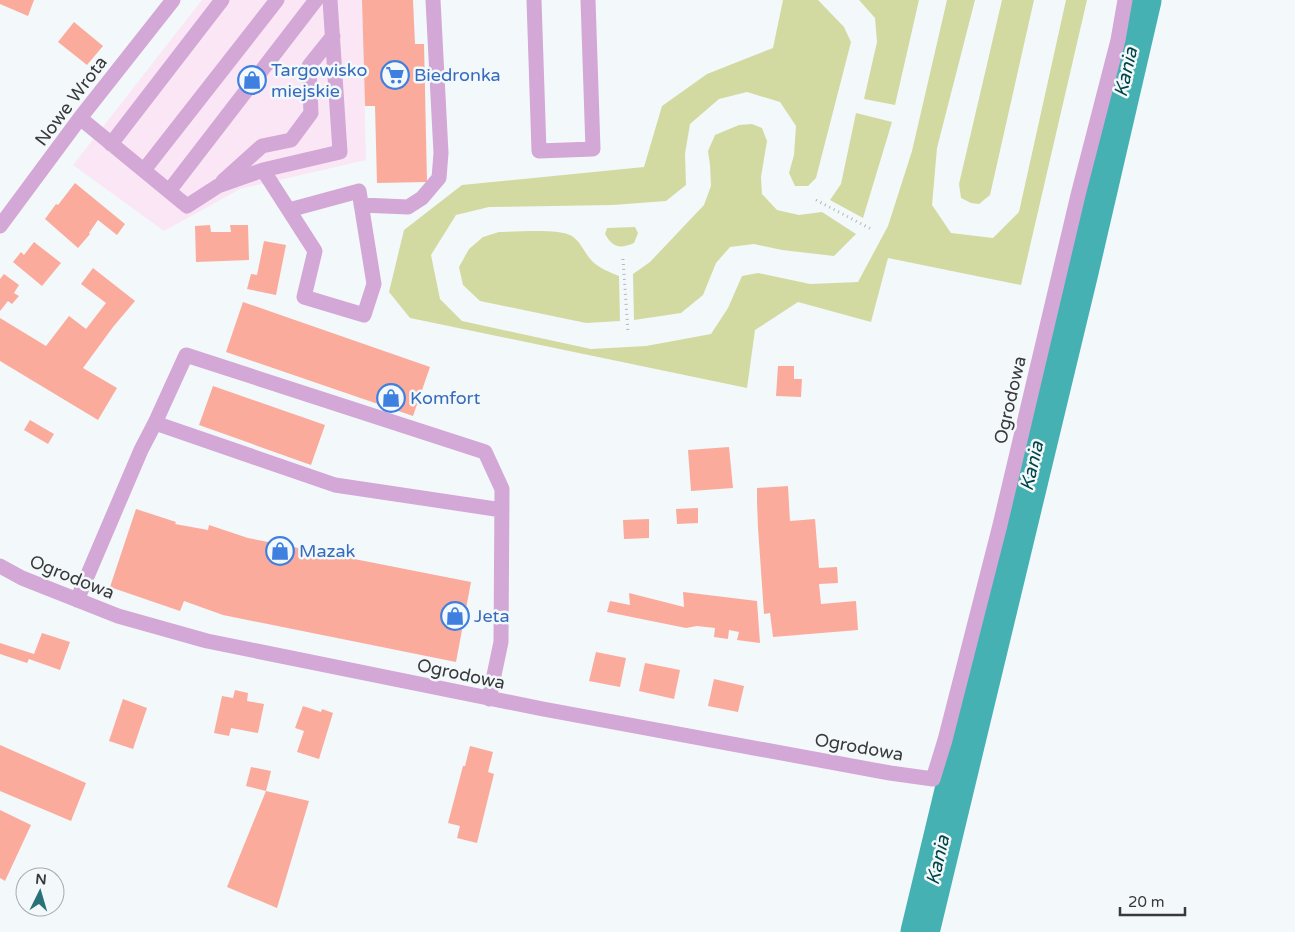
<svg xmlns="http://www.w3.org/2000/svg" width="1295" height="932" viewBox="0 0 1295 932" font-family="'Varela Round',sans-serif">
<rect width="100%" height="100%" fill="#f3f8fb"/>
<path fill="#fae6f5" d="M202,0H362L366,160L240,189L164,231L73,165Z"/>
<path fill="#d2daa1" d="M783,0H818L844,27L851,42L816,178L808,186H795L789,173L794,155L796,126L780,102L747,92L719,99L690,124L685,154L686,185L666,201L613,205L489,207L456,215L431,255L440,299L462,321L591,349L646,346L711,334L728,308L742,276L758,273L810,284L858,282L888,226L912,151L947,0H975L937,148L932,205L951,233L993,238L1019,212L1066,0H1087L1021,285L888,258L871,322L798,302L755,330L747,388L410,318L389,292L404,230L462,185L644,167L662,106L707,74L773,48Z
M859,0H919L895,105L864,99L877,42L875,18Z
M1002,0H1034L990,195L979,204L971,203L961,198L959,184Z
M856,113L892,122L863,218L830,200L841,184Z
M752,124L762,128L767,141L761,177L762,194L777,210L799,215L822,212L856,234L834,256L782,250L754,244L730,247L716,263L703,295L681,313L634,320L633,274L650,262L704,205L711,186L710,165L708,151L715,135L739,125Z
M635,227L638,233L634,243C620,249 613,248 605,234L607,228Z
M499,232C516,232 559,228 572,236C581,242 585,254 592,261C599,268 609,272 619,276L620,321L586,323L480,301L463,285L459,267L469,249L483,237Z"/>
<g fill="none" stroke-linecap="round" stroke-linejoin="round">
<path stroke="#46b1b3" stroke-width="39" d="M920,932L1079,272L1142,0"/>
</g>
<path fill="#fbab9c" d="M0,0H34L28,16L0,4Z
M362,0H413L415,44H424L427,182L377,183L375,106H365Z
M74,22L103,46L87,65L58,42Z
M75,183L125,224L117,235L98,220L89,233L90,234L78,248L45,219L56,204L58,205Z
M210,225L211,232H231L230,225H248L249,260L196,262L195,226Z
M264,241L286,245L276,295L247,289L251,274L257,275Z
M34,242L61,263L42,286L13,262L21,252L24,255Z
M93,268L135,301L113,327L83,368L117,388L98,420L0,361V318L46,346L69,316L86,329L106,303L81,284Z
M4,274L19,285L14,293L19,296L12,304L8,301L0,311V279Z
M243,302L430,367L413,416L226,352Z
M778,366H794V379H802L801,397L776,396Z
M213,386L325,425L311,465L199,425Z
M30,420L54,434L48,444L24,430Z
M729,447L733,488L691,491L688,450Z
M788,486L790,521L815,519L819,568L837,567L838,583L819,584L821,604L856,601L858,630L773,637L770,613L764,614L758,528L757,501V488Z
M698,508V523L677,524L676,509Z
M136,509L176,522L175,524L208,530L209,525L248,538L471,582L456,662L223,615L184,601L180,611L110,587Z
M649,519V538L624,539L623,520Z
M683,592L757,601L760,643L737,640L739,632L729,630L728,639L714,637L715,628L697,626L686,628L607,612L610,601L630,605L629,593L684,607Z
M42,633L70,642L60,670L29,659L27,663L0,654V643L34,654Z
M596,652L626,658L620,687L589,681Z
M645,663L680,670L674,699L639,691Z
M714,679L744,686L738,712L708,706Z
M235,690L248,693L247,701L264,704L258,733L231,728L229,736L214,733L222,696L233,698Z
M123,699L147,708L133,749L109,741Z
M303,706L321,712L322,709L333,713L319,759L297,752L304,731L295,728Z
M0,745L86,783L71,821L0,791Z
M470,746L493,752L488,772L494,774L477,843L457,838L460,826L448,823L463,766H465Z
M251,767L271,771L266,791L246,786Z
M266,791L309,801L277,908L227,887Z
M0,810L31,825L5,881L0,878Z"/>
<g fill="none" stroke-linecap="round" stroke-linejoin="round">
<path stroke="#b4b8ba" stroke-width="3" stroke-dasharray="1 4" stroke-linecap="butt" d="M816,200L871,229
M623,259L628,332"/>
<path stroke="#d3a7d6" stroke-width="15" d="M534,0L539,151L593,149L588,0
M80,118L187,206L218,186L263,170L340,152L330,0
M111,144L222,0
M144,170L277,0
M263,170L315,251L304,297L364,315L374,284L359,191L289,210
M223,181L262,146L291,140L311,113L309,66L333,36
M169,191L316,0
M361,205L408,207L422,198L439,178L441,153L433,0
M0,226L80,118L173,0
M155,423L186,355L485,452L502,489L501,642L489,699
M0,566L22,578L118,616L207,641L543,709L890,773L933,779L945,740L1000,525L1078,195L1118,40L1125,0
M77,600L141,450L155,423L335,485L502,510"/>
</g>
<defs>
<symbol id="supermarket-ring" viewBox="-11 -11 22 22"><circle r="9.5" fill="#f3f8fb" stroke="#3f7fe0" stroke-width="1.5"/><path d="M-6-5.5h2.5l.6 2H6L4.5 2H-2.5L-4.4-4H-6ZM-1.5 3.2a1.3 1.3 0 1 0 .1 0ZM3 3.2a1.3 1.3 0 1 0 .1 0Z" fill="#3f7fe0"/></symbol>
<symbol id="shop-ring" viewBox="-11 -11 22 22"><circle r="9.5" fill="#f3f8fb" stroke="#3f7fe0" stroke-width="1.5"/><path d="M-5-2.5h2.3a2.7 3.5 0 0 1 5.4 0H5L5.5 6h-11ZM-1.5-2.5h3a1.5 2.3 0 0 0-3 0Z" fill="#3f7fe0"/></symbol>
</defs>
<g fill-rule="evenodd">
<use href="#supermarket-ring" x="379" y="59" width="32" height="32"/>
<use href="#shop-ring" x="236" y="64" width="32" height="32"/>
<use href="#shop-ring" x="375" y="382" width="32" height="32"/>
<use href="#shop-ring" x="264" y="535" width="32" height="32"/>
<use href="#shop-ring" x="439" y="600" width="32" height="32"/>
</g>
<g text-anchor="middle" stroke-width="5" stroke-linejoin="round" paint-order="stroke">
<g font-size="18" fill="#366cbe" stroke="#f3f8fb" text-anchor="start">
<text x="271" y="76">Targowisko<tspan x="271" dy="21">miejskie</tspan></text>
<text x="414" y="81">Biedronka</text>
<text x="410" y="404">Komfort</text>
<text x="299" y="557">Mazak</text>
<text x="474" y="622">Jeta</text>
</g>
<g font-size="18" fill="#38393b" stroke="#f3f8fb">
<text transform="translate(71 101) rotate(-53)" y="6">Nowe Wrota</text>
<text transform="translate(1010 400) rotate(-77)" y="6">Ogrodowa</text>
<text transform="translate(72 577) rotate(22)" y="6">Ogrodowa</text>
<text transform="translate(461 674) rotate(12)" y="6">Ogrodowa</text>
<text transform="translate(859 747) rotate(10)" y="6">Ogrodowa</text>
</g>
<g font-size="19" font-style="italic" fill="#004445" stroke="#f3f8fb">
<text transform="translate(1125 72) rotate(-77)" y="7">Kania</text>
<text transform="translate(1031 466) rotate(-77)" y="7">Kania</text>
<text transform="translate(937 860) rotate(-77)" y="7">Kania</text>
</g>
</g>
<g transform="translate(40 892) rotate(5)"><circle r="24" fill="#f3f8fb" stroke="#a8acae"/>
<path d="M0-4L9 19L0 12L-9 19Z" fill="#297378"/>
<text y="-8" font-size="14" font-weight="bold" text-anchor="middle" fill="#38393b">N</text>
</g>
<path d="M1120 907v8h65v-8" fill="none" stroke="#38393b" stroke-width="2.5"/>
<text x="1128" y="907" font-size="15" fill="#38393b" stroke="#f3f8fb" stroke-width="4" paint-order="stroke">20 m</text>
</svg>
